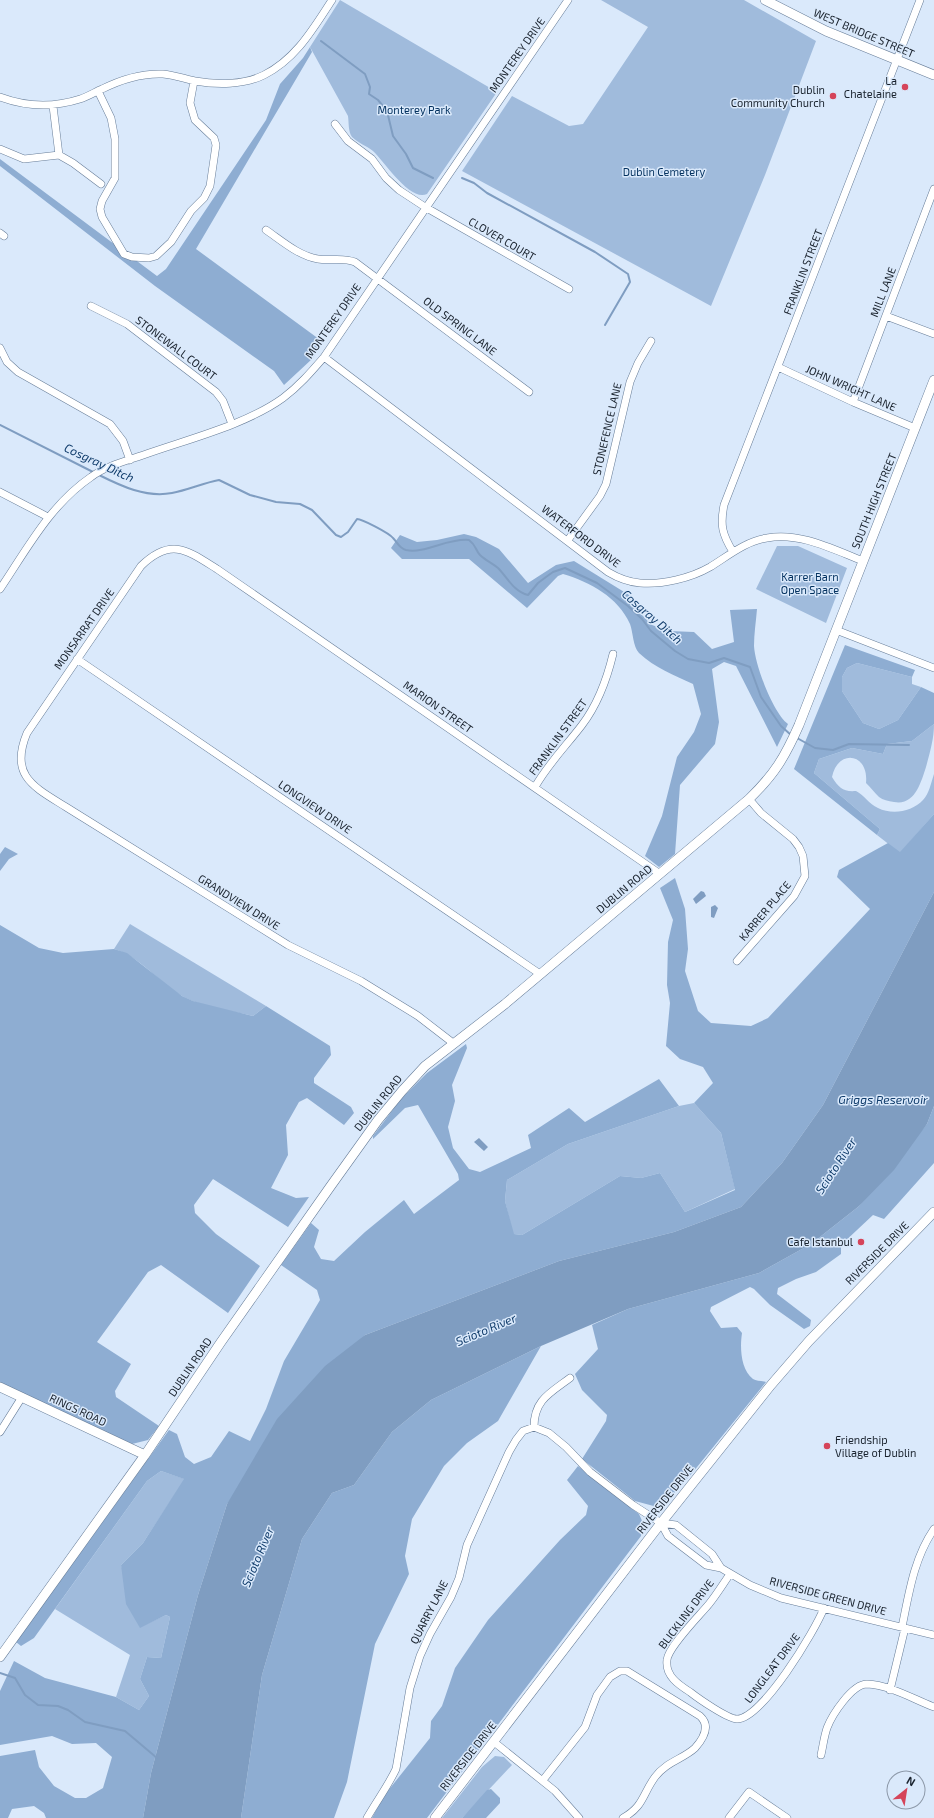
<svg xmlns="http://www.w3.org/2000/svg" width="934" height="1818" viewBox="0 0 934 1818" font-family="'Exo 2',sans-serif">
<rect width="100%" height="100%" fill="#dae9fb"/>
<path fill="#a0bbdc" d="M340,0L497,92L427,194C410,202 384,161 373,151C367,146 358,143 352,137C348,131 349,123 348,116L310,47Z
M601,0H744L816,41L765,175L711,306L462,171L512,96L569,126L583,124L648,27Z
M777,546H798L847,568L826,623L756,589Z
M857,663L912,677V684L921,687L898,720L879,729L863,723L842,691V677L847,668Z
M934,724C934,739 930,752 926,767C921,782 915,806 894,802C888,801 883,800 879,797C875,793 870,787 866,783C869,753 838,748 832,777C839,788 843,792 856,791C864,795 869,804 878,808C892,815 912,812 923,800C929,794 931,783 934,774V814L900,853L877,835L880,829L814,773L819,759L852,748L883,754L887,744L912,741Z
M130,924L266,1006L253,1016C233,1011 199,1006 182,996C158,982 141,957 114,949Z
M694,1103L721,1133L735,1189L685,1212L660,1173L641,1178L620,1176L522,1235L513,1234L505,1201L507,1180L568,1144L679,1106Z
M161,1471L185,1479L143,1543L121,1565L140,1627L166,1615L170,1617L161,1658L147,1657L140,1679L149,1696L139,1710L116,1697L130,1655L55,1609L147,1481Z
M495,1756L504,1757L512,1765L462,1818H442L482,1767Z"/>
<path fill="#8eadd2" d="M310,47L312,52L196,249L323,342L312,359L284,385L274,371L155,286L0,166V159L157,276L166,269L266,120L280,84L303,58Z
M464,534L476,537L499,549L528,583L556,565L574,561L629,595L639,612L652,625L669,631L694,632L712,649L734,642L730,610L757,609C756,621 754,634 754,646C755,665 773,713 788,724L777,747L736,666L724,662L712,669L719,722L715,744L680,785L675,854L659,867L645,856L662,816L677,757L694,732L701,714L693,684C674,675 655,668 639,653C633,647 633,632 630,624C618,597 590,582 563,574L558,576L527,608L469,559H402L391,548L400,535L417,542L437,540Z
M845,645L915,670L912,677L857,663L847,668L842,677V691L863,723L879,729L898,720L921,687L934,693V724L912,741L887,744L883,754L852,748L819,759L814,773L880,829L877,835L794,769Z
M934,814V892L823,1105L782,1163L741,1207L674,1232L559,1261L365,1335L227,1504L198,1595L151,1773L143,1818H46L44,1813L34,1806L12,1809L8,1818H0V1756L35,1750L39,1767L54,1786L75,1798H86L103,1788L112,1757L96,1743L72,1744L52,1736L0,1745V1691L14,1661L45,1678L116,1697L139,1710L149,1696L140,1679L147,1657L161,1658L170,1617L166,1615L140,1628L126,1604L121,1565L143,1543L184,1479L161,1471L147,1481L34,1638L21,1646L16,1642L169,1430L177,1434L185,1457L194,1464L211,1457L229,1431L250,1441L266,1409L284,1361L320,1300L317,1290L281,1265L311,1223L319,1230L314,1247L321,1259L334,1261L365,1232L404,1200L414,1214L459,1180L458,1174L418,1105L405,1108L373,1139V1136L401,1099L427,1073L466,1044L467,1048L452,1085L455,1101L448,1127L453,1148L469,1169L480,1172L531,1148L528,1135L569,1108L585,1122L659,1079L679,1106L568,1144L507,1180L505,1201L514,1234L522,1235L620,1176L641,1178L660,1173L685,1212L735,1190L721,1133L694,1103L713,1083L703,1067L680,1059L666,1046L670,1003L667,985L668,942L673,920L660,888L675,878L685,909L688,949L685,971L698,1011L711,1023L751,1026L768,1018L870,909L837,877L839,870L888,843L900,852Z
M5,847L18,854L9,859L0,871V854Z
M0,925L39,948L63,953L114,949L127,953L182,996L193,1001L253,1016L266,1006L330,1046L331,1055L314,1078V1083L351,1107L354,1113L344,1125L307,1098L299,1102L286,1125L288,1155L271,1188L296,1198L309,1197L288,1227L213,1179L194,1205L195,1213L216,1234L260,1266L228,1313L161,1265L148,1272L97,1342L131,1364L115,1391L116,1397L159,1426L148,1440L132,1444L0,1383Z
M934,1106V1163L884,1219L873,1215L841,1245V1254L816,1272L796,1279L778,1288L777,1294L811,1320L810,1326L804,1329L770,1305L754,1289L750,1287L711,1307L710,1311L721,1328L737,1327L742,1333C740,1346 740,1369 753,1379C756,1381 763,1381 766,1382L693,1472L661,1508L635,1501L582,1459L606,1421L607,1415L582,1390L575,1374L598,1349L592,1325L628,1309L759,1273L811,1244L858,1207L927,1124Z
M541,1346L498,1421L467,1443L444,1466L412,1519L405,1556L409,1574L375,1644L347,1782L334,1818H241L262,1675L302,1539L332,1493L354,1485L392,1432L431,1400Z
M578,1466L639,1514L643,1523L641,1536L427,1818H372L383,1797L430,1738L431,1721L442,1706L455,1668L488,1620L560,1540L586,1515L588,1506L567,1480Z
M491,1789L500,1798V1803L486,1818H462L487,1790Z"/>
<path fill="#7f9dc1" d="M701,891L704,892L706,896L696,904L693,899Z
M934,892V1106L927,1124L894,1170L858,1207L811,1244L759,1273L628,1309L541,1346L431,1400L392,1432L354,1485L332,1493L302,1539L262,1675L241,1818H143L151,1773L198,1595L227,1504L277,1419L325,1366L365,1335L559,1261L674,1232L741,1207L782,1163L823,1105Z
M715,905L718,908L714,918L711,917V907Z
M479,1138L488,1147L484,1151L474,1142Z"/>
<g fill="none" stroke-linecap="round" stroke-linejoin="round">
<path stroke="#7f9dc1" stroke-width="2" d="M321,41L365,74L370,87L369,94L378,100L387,111L393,136L406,154L413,168L433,178
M462,178L474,183L487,193L595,252L628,274L630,282L605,325
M0,425L95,473
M99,475C121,486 146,498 172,493C188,490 203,483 219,480L250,495L276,502L300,504L312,510L336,535L341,537L348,532L357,519C362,519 389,533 393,538C398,543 399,548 406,550C425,554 447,538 469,540C477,546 475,550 480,555C485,560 492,563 498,568C507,577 514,592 528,595L538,583L546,577L553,572L565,568L597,583L628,606L642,619L651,631L675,651L688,659L709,663L724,658L750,667L761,697L781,726L791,735
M797,738L815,748L833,750L849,744L909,745
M0,1673L15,1678L25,1695L38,1705L58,1706L68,1710L85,1722L125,1731L157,1758"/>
<defs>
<path id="minor" d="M98,91L111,118L115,139V178L102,201L100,209L102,217L124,254L132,257L149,258L156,256L171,242L191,211L204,198L210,186L216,145L214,138L195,120L190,103L194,81
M0,97C27,107 52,108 80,99C87,97 95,92 102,89C122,79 141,73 163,74C174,75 185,79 195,81C217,85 244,85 264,75C296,59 313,29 332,0
M53,106L59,155
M335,124L348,141L372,159L386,178L399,190L425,207L569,289
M0,149L24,159L59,155L73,163L101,184
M266,230C282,241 299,256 318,259C330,261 343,257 355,262L529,392
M0,233L4,236
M91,306L127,324L216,392L223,401L232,424
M886,316L934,334
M0,348L7,362L18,372L110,424L123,441L130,460
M324,357L608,572C618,578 628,582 640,583C662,585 691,578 710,567C728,556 746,541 767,538C800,532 832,549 863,561
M778,367L853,402L915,428
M853,402L934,189
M0,492L48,517
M568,540L600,496L606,484L630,382L638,363L651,341
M733,552C722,534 720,525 724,505L920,0
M0,589C27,549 50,505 91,477C107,465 130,460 149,453C192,438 247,424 283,398C299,386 311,372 324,357L568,0
M836,630L934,668
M77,659L540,974
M535,787C548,764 566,746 582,725C598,704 607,679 613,654
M737,961L794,896L805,876L803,856L799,847L793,839L761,813L749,799
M453,1043L418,1016L361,981L288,945L66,807C34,787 9,776 27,733L141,566C171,537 187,550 217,569L660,874
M534,1427C534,1400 550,1393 570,1378
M0,1432L22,1397
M661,1523L668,1536L706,1565L721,1568L750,1585L781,1598L934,1635
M730,1574C723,1584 717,1594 709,1604C700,1615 668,1647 667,1660C665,1676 679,1685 690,1692C699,1699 728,1719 737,1719C762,1719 815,1631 824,1608
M902,1627C909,1593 914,1558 934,1529
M890,1690L905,1628
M494,1742L555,1791L579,1818
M821,1755C823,1746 824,1737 827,1728C832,1715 852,1684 867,1684C890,1685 913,1699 934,1707
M543,1780L585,1727L597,1695L610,1677L620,1671H627L700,1716C711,1726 703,1739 695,1748C683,1759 666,1762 655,1777C642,1795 644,1806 623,1818
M367,1818C376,1802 388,1786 396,1769L410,1688L420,1656L430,1634L451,1597L459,1578L467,1545L509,1452L516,1440L523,1431L534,1427L549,1433L566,1447L590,1472L633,1505L661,1523L676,1525L712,1554L721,1568
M729,1818L749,1792L787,1818"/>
<path id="major" d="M765,0L826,31L934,75
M0,1387L145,1455
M0,1657L145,1455L221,1342L330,1187L378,1120L402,1091L425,1066L505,1004L749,799C774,775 785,757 799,725L934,380
M435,1818L661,1523L771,1385L809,1341L934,1212"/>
</defs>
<use href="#minor" stroke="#677d98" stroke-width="8"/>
<use href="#major" stroke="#677d98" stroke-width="10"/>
<use href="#minor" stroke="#fff" stroke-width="7"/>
<use href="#major" stroke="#fff" stroke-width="9"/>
</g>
<g fill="#d5445a" stroke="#dae9fb" stroke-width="1.5">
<circle cx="905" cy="87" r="4"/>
<circle cx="833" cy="96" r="4"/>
<circle cx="861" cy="1242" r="4"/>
<circle cx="827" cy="1446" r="4"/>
</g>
<g text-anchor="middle" stroke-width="3" stroke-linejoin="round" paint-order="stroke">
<g font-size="11" fill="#19222d" stroke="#dae9fb">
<text transform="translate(864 33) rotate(23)" y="4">WEST BRIDGE STREET</text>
<text transform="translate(517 55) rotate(-55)" y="4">MONTEREY DRIVE</text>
<text transform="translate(502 239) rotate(30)" y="4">CLOVER COURT</text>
<text transform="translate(803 272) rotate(-69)" y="4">FRANKLIN STREET</text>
<text transform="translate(883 292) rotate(-69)" y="4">MILL LANE</text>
<text transform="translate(333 321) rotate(-55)" y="4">MONTEREY DRIVE</text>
<text transform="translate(460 326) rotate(37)" y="4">OLD SPRING LANE</text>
<text transform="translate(176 348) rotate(37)" y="4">STONEWALL COURT</text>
<text transform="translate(851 388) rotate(24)" y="4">JOHN WRIGHT LANE</text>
<text transform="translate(607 429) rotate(-77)" y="4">STONEFENCE LANE</text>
<text transform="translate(874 501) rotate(-68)" y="4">SOUTH HIGH STREET</text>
<text transform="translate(581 536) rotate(37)" y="4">WATERFORD DRIVE</text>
<text transform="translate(84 629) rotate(-55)" y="4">MONSARRAT DRIVE</text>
<text transform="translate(438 707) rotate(35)" y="4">MARION STREET</text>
<text transform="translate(558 737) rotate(-54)" y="4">FRANKLIN STREET</text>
<text transform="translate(315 807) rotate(34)" y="4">LONGVIEW DRIVE</text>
<text transform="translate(624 889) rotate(-40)" y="4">DUBLIN ROAD</text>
<text transform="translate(239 902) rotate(32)" y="4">GRANDVIEW DRIVE</text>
<text transform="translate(765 911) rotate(-50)" y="4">KARRER PLACE</text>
<text transform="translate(378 1103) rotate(-51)" y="4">DUBLIN ROAD</text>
<text transform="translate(877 1253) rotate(-45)" y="4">RIVERSIDE DRIVE</text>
<text transform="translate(190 1367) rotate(-56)" y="4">DUBLIN ROAD</text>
<text transform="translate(78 1410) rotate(25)" y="4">RINGS ROAD</text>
<text transform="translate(665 1499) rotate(-52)" y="4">RIVERSIDE DRIVE</text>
<text transform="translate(828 1596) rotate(15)" y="4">RIVERSIDE GREEN DRIVE</text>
<text transform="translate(429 1612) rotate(-63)" y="4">QUARRY LANE</text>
<text transform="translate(686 1614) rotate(-53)" y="4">BLICKLING DRIVE</text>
<text transform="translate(772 1668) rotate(-53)" y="4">LONGLEAT DRIVE</text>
<text transform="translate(468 1756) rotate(-52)" y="4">RIVERSIDE DRIVE</text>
</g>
<g font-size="11" fill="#19222d" stroke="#dae9fb" text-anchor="end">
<text x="897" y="85">La<tspan x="897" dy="13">Chatelaine</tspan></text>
<text x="825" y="94">Dublin<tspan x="825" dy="13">Community Church</tspan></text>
<text x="853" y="1246">Cafe Istanbul</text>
<text x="835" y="1444" text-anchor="start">Friendship<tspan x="835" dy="13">Village of Dublin</tspan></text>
</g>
<g font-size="11" fill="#02305e" stroke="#dae9fb">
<text x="414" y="114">Monterey Park</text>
<text x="664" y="176">Dublin Cemetery</text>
<text x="810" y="581">Karrer Barn<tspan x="810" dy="13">Open Space</tspan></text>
</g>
<g font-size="12" font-style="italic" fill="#103c6b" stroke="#dae9fb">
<text transform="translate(99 463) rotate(25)" y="4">Cosgray Ditch</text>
<text transform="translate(652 617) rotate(41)" y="4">Cosgray Ditch</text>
<text x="883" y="1104">Griggs Reservoir</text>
<text transform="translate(836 1166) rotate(-57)" y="4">Scioto River</text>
<text transform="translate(486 1330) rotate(-23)" y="4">Scioto River</text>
<text transform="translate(258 1557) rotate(-67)" y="4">Scioto River</text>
</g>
</g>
<g transform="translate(906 1790) rotate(30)"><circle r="19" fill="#dae9fb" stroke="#8d99a9"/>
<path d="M0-3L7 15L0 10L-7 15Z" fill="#d5445a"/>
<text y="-6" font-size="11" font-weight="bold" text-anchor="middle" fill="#19222d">N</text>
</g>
</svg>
